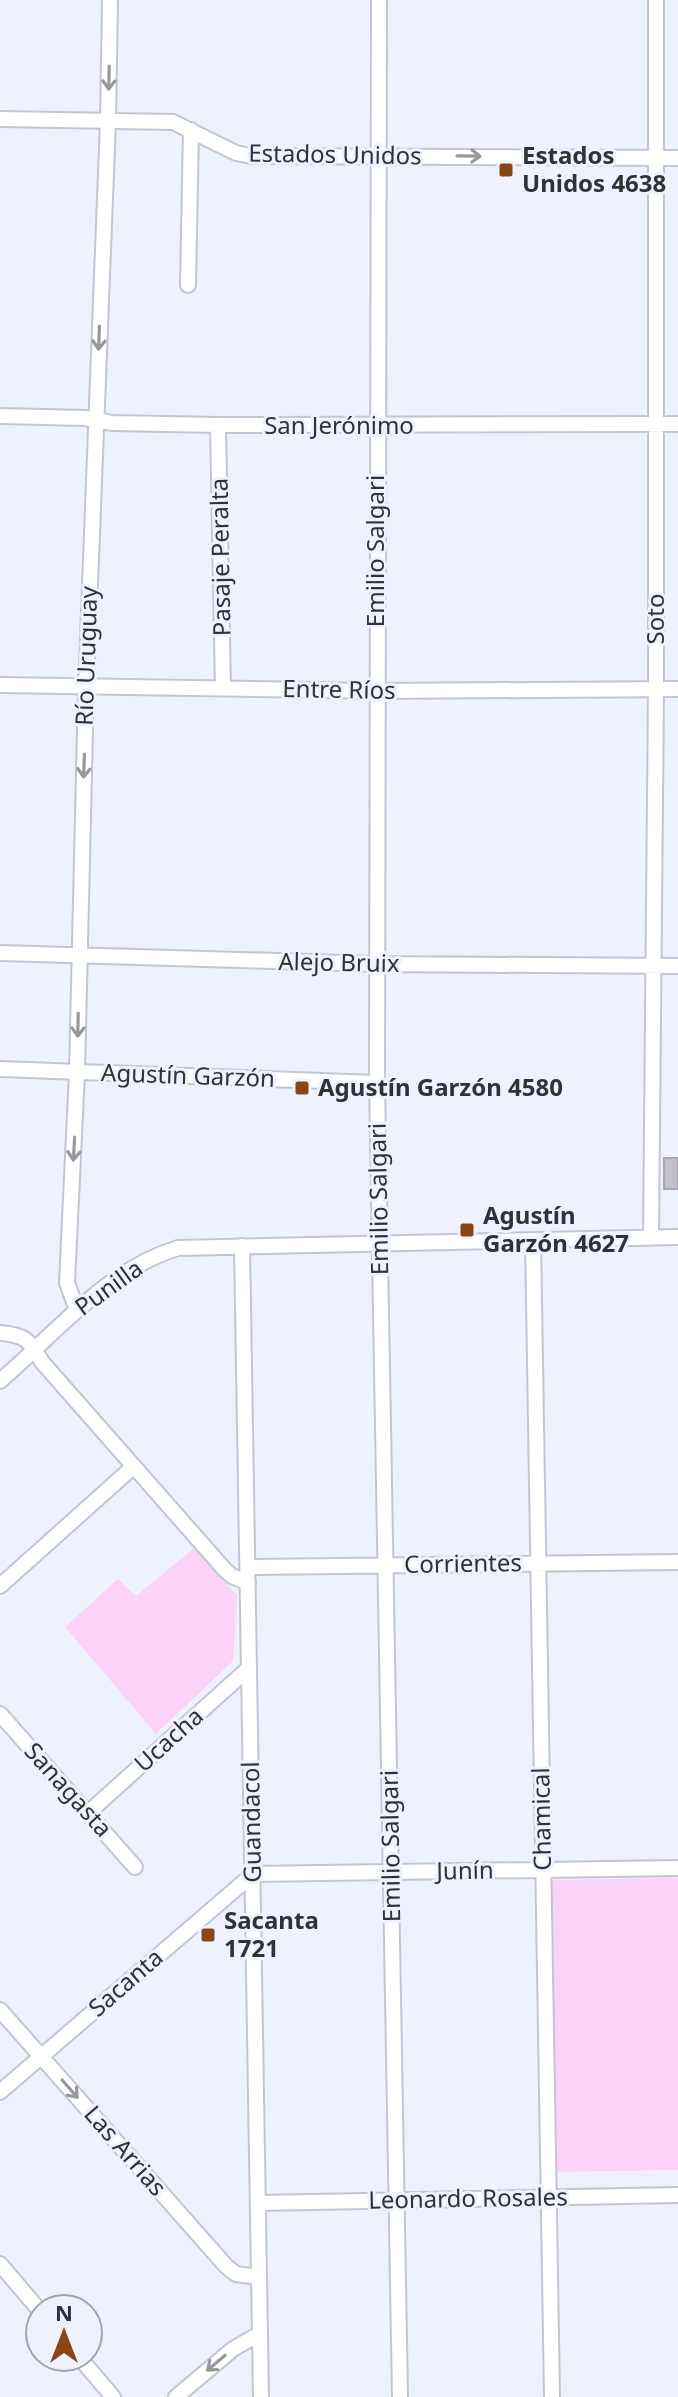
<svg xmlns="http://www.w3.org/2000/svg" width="678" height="2397" viewBox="0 0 678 2397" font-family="'Noto Sans',sans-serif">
<rect width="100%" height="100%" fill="#eef2fe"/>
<path fill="#fdd2f9" d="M194,1548L237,1595L233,1661L156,1734L65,1627L118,1579L136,1596Z
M678,1878V2170L556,2172L551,1880Z"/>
<path fill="#c3bfcb" stroke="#a9a5b1" stroke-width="2" d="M664,1158H678V1189H664Z"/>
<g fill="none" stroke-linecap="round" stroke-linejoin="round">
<defs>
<path id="minor" d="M379,0L377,1083L400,2397
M0,119L173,122L236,153L251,156L678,158
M188,285L191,130
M0,416L85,418L112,423L218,425L678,424
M218,425L223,688
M0,685L376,691L678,689
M0,953L379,964L678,966
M0,1069L377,1083
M651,1238L656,689V0
M533,1240L552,2397
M242,1246L261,2397
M77,1310L67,1283L77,1072L86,688L108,121L110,0
M0,1333C26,1335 29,1340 42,1362L225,1570L232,1576L248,1583
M0,1381C56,1333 106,1270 178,1248L678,1237
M248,1567L678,1562
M0,1586L133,1467
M0,1714L135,1867
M88,1813L249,1668
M253,1874L678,1868
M0,2010L226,2266L236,2274L259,2277
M0,2092L253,1874
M258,2203L678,2195
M0,2264L40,2311
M79,2357L113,2397
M176,2397L233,2349L259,2334"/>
</defs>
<use href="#minor" stroke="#c3c6d2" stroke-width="18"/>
<use href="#minor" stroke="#fff" stroke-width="14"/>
</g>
<defs><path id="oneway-shaft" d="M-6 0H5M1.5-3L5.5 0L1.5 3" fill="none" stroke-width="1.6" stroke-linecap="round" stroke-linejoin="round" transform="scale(2)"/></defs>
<g stroke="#98989a">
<use href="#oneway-shaft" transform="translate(109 78) rotate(91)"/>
<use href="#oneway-shaft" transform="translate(469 156) rotate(1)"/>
<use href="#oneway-shaft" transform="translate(99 338) rotate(92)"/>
<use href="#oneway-shaft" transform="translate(84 766) rotate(92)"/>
<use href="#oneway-shaft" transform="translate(78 1025) rotate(91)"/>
<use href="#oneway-shaft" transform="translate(74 1149) rotate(93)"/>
<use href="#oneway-shaft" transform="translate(70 2089) rotate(49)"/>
<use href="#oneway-shaft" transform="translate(216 2363) rotate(140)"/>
</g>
<g fill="#884615" stroke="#eef2fe" stroke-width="3">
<rect x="498" y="162" width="16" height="16" rx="4"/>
<rect x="294" y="1080" width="16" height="16" rx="4"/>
<rect x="459" y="1222" width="16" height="16" rx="4"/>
<rect x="200" y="1927" width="16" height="16" rx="4"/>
</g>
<g text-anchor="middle" stroke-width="6" stroke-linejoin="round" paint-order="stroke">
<g font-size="24" fill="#303236" stroke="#eef2fe">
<text transform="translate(335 155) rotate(1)" y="8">Estados Unidos</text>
<text x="339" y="434">San Jerónimo</text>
<text transform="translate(376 551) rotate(-90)" y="8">Emilio Salgari</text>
<text transform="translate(221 557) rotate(-91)" y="8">Pasaje Peralta</text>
<text transform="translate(656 619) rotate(-90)" y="8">Soto</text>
<text transform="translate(87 656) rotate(-88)" y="8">Río Uruguay</text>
<text transform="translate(339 690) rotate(1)" y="8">Entre Ríos</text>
<text transform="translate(339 963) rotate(1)" y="8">Alejo Bruix</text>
<text transform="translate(188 1076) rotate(2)" y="8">Agustín Garzón</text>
<text transform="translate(379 1199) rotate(-91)" y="8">Emilio Salgari</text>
<text transform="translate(109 1288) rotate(-36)" y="8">Punilla</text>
<text transform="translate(463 1564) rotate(-1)" y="8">Corrientes</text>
<text transform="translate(169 1740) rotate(-42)" y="8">Ucacha</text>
<text transform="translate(68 1790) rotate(48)" y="8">Sanagasta</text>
<text transform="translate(542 1819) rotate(-91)" y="8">Chamical</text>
<text transform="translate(252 1822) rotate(-91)" y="8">Guandacol</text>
<text transform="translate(391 1846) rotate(-91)" y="8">Emilio Salgari</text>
<text transform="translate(465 1871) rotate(-1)" y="8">Junín</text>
<text transform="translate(126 1983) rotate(-41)" y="8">Sacanta</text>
<text transform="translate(125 2151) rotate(49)" y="8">Las Arrias</text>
<text transform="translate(468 2199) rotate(-1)" y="8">Leonardo Rosales</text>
</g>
<g font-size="24" font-weight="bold" fill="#303236" stroke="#eef2fe" text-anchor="start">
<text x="522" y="164">Estados<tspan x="522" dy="28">Unidos 4638</tspan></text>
<text x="318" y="1096">Agustín Garzón 4580</text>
<text x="483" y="1224">Agustín<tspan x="483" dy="28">Garzón 4627</tspan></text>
<text x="224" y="1929">Sacanta<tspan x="224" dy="28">1721</tspan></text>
</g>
</g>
<g transform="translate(64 2333)"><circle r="38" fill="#eef2fe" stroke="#a2a5ae" stroke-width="2"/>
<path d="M0-6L14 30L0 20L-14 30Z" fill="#884615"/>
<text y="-12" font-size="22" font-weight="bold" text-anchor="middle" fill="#303236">N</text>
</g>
</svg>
